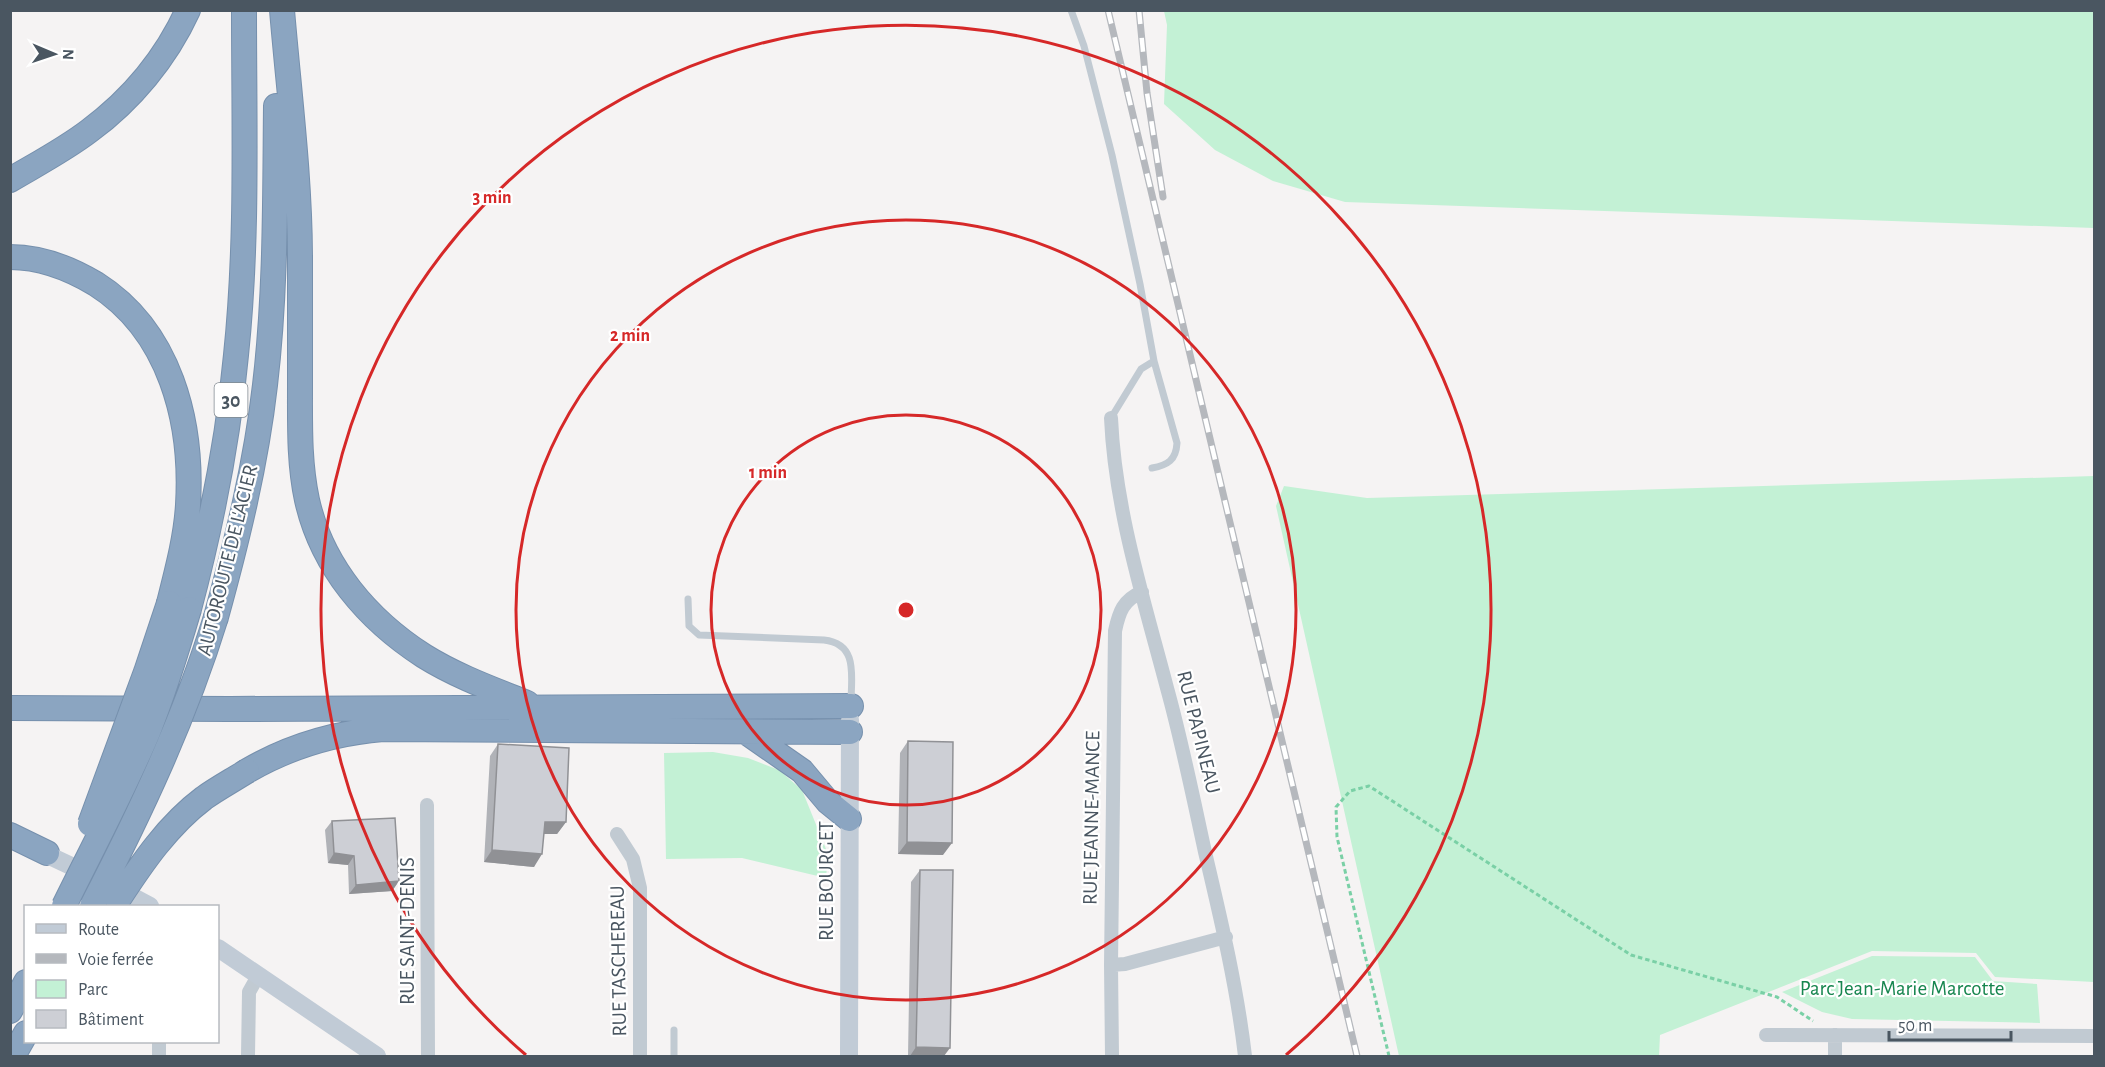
<svg xmlns="http://www.w3.org/2000/svg" width="2105" height="1067" viewBox="0 0 2105 1067" font-family="'Alegreya Sans',sans-serif">
<rect width="100%" height="100%" fill="#f5f3f3"/>
<path fill="#c3f1d5" d="M1164,11H2094V228L1345,202L1273,181L1215,150L1164,104L1167,25Z
M2094,476V982L1995,977L1976,953L1872,951L1660,1035L1659,1056H1399L1276,506L1284,486L1367,498Z
M713,752L748,758L779,770L802,790L828,854L826,878L742,858L666,859L664,753Z
M1872,956L1975,957L1993,981L2037,984L2040,1023L1852,1019L1822,1012L1782,992Z"/>
<g fill="none" stroke-linecap="round" stroke-linejoin="round">
<defs>
<path id="highway" d="M282,10C289,93 300,177 300,260C300,302 300,345 300,387C300,425 299,463 307,500C322,567 368,620 424,656C456,676 492,689 527,703
M10,180C37,164 64,150 89,131C131,100 166,58 188,10
M10,257C40,257 71,269 96,284C170,331 193,421 188,505C186,538 177,571 169,603
M189,609C211,526 228,441 236,355C248,241 244,125 244,10
M216,617C237,541 256,464 265,385C276,292 275,199 276,106
M10,708L230,709L851,706
M746,732L802,771L828,802L849,819
M247,771C290,746 334,733 383,729L850,732
M10,835L47,853
M10,1011L26,982
M13,1056L26,1033"/>
</defs>
<use href="#highway" stroke="#7690ad" stroke-width="26"/>
<path stroke="#7ad0a6" stroke-width="3" stroke-dasharray="4.5 3" stroke-linecap="butt" d="M1389,1056L1337,837L1336,807L1350,791L1369,786L1631,955L1777,997L1813,1021"/>
<path stroke="#c1cad2" stroke-width="7" d="M1071,10L1084,46L1112,155L1140,284L1154,361L1177,443C1176,460 1168,465 1152,468
M1111,418L1141,369L1154,361
M688,599L689,626L699,635L824,640C859,644 851,677 851,703
M674,1056V1030"/>
<path stroke="#c1cad2" stroke-width="14" d="M1111,418C1115,510 1144,600 1167,688C1182,742 1193,797 1205,852C1221,920 1237,987 1245,1056
M427,805L428,1056
M617,834L633,859L640,888V1056
M1111,965L1125,964L1226,937
M1766,1035L2094,1036
M1835,1035V1056
M159,1042V1056
M248,1056L249,992L258,976
M1112,1056L1111,965L1115,631C1119,612 1123,600 1142,592"/>
<path stroke="#c1cbd6" stroke-width="18" d="M37,850L103,881L150,906
M218,948L377,1056
M849,1056L850,720"/>
<use href="#highway" stroke="#8ba5c1" stroke-width="24"/>
<defs>
<path id="rail" d="M1108,10L1357,1056
M1139,10L1147,93L1163,197"/>
</defs>
<use href="#rail" stroke="#b5b8bd" stroke-width="7"/>
<use href="#rail" stroke="#fff" stroke-width="4.5" stroke-dasharray="14" stroke-linecap="butt"/>
<defs>
<path id="highway-bridge" d="M90,824L146,672L169,603
M118,900C142,863 168,825 204,798C218,788 233,780 247,771
M64,906C92,849 123,791 148,732C164,692 177,650 189,609
M92,906C140,813 185,718 216,617"/>
</defs>
<use href="#highway-bridge" stroke="#7690ad" stroke-width="26" stroke-linecap="butt"/>
<use href="#highway-bridge" stroke="#8ba5c1" stroke-width="24"/>
</g>
<path fill="#b0b2b7" d="M908,741L943,855L898,854L900,753Z
M498,744L566,822L557,834H544L534,867L484,862L490,756Z
M332,821L399,881L392,891L349,894L348,865L328,863L325,830Z
M920,870L944,1056H908L911,882Z"/>
<path fill="#909195" d="M545,822H566L557,834H536Z
M907,842L952,843L943,855L898,854Z
M492,850L542,854L534,867L484,862Z
M334,853L354,856L348,865L328,863Z
M399,881L392,891L349,894L356,885Z
M916,1047L950,1048L944,1056H910Z"/>
<path fill="#cdcfd5" stroke="#909195" stroke-width="1.5" d="M908,741L953,742L952,843L907,842Z
M498,744L569,748L566,822H545L542,854L492,850Z
M395,818L399,881L356,885L354,856L334,853L332,821Z
M920,870H953L950,1048L916,1047Z"/>
<g fill="none" stroke="#d62828" stroke-width="3">
<circle cx="906" cy="610" r="195"/>
<circle cx="906" cy="610" r="390"/>
<path d="M526 1055A585 585 0 1 1 1286 1055"/>
</g>
<g text-anchor="middle" stroke-width="4.5" stroke-linejoin="round" paint-order="stroke">
<rect fill="#fff" stroke="#808990" stroke-width="1.5" x="214.5" y="383" width="33" height="34" rx="4.5"/>
<g font-size="20" font-weight="bold" fill="#4a5661">
<text x="231" y="407">30</text>
</g>
<g font-size="21" fill="#4a5661" stroke="#fff">
<text transform="translate(227 560) rotate(-76)" y="7">AUTOROUTE DE L'ACIER</text>
<text transform="translate(1199 732) rotate(76)" y="7">RUE PAPINEAU</text>
<text transform="translate(1091 818) rotate(-89)" y="7">RUE JEANNE-MANCE</text>
<text transform="translate(826 881) rotate(-90)" y="7">RUE BOURGET</text>
<text transform="translate(407 931) rotate(-90)" y="7">RUE SAINT-DENIS</text>
<text transform="translate(618 961) rotate(-91)" y="7">RUE TASCHEREAU</text>
</g>
<g font-size="21" fill="#17864f" stroke="#fff">
<text x="1902" y="995">Parc Jean-Marie Marcotte</text>
</g>
</g>
<circle cx="906" cy="610" r="9" fill="#d62828" stroke="#fff" stroke-width="3"/>
<g font-size="18" text-anchor="middle" font-weight="bold" fill="#d62828" stroke="#fff" stroke-width="4.5" stroke-linejoin="round" paint-order="stroke">
<text x="492" y="203">3 min</text>
<text x="630" y="341">2 min</text>
<text x="768" y="478">1 min</text>
</g>
<rect width="2105" height="1067" fill="none" stroke="#4a5661" stroke-width="24"/>
<rect x="24" y="905" width="195" height="138" fill="#ffffff" stroke="#b7bbc0" stroke-width="1.5"/>
<rect x="36" y="924" width="30" height="9" fill="#c1cbd6" stroke="#b7bbc0" stroke-width="1.5"/>
<text x="78" y="935" font-size="18" fill="#4a5661">Route</text>
<rect x="36" y="954" width="30" height="9" fill="#b5b8bd" stroke="#b7bbc0" stroke-width="1.5"/>
<text x="78" y="965" font-size="18" fill="#4a5661">Voie ferrée</text>
<rect x="36" y="980" width="30" height="18" fill="#c3f1d5" stroke="#b7bbc0" stroke-width="1.5"/>
<text x="78" y="995" font-size="18" fill="#4a5661">Parc</text>
<rect x="36" y="1010" width="30" height="18" fill="#cdcfd5" stroke="#b7bbc0" stroke-width="1.5"/>
<text x="78" y="1025" font-size="18" fill="#4a5661">Bâtiment</text>
<g transform="translate(54 54) rotate(92)" stroke="#ffffff" stroke-width="4.5" paint-order="stroke">
<path d="M0-4.5L10 22L0 15L-10 22Z" fill="#4a5661"/>
<text y="-9" font-size="16" font-weight="bold" text-anchor="middle" fill="#4a5661">N</text>
</g>
<path d="M1889 1031v9h122v-9" fill="none" stroke="#4a5661" stroke-width="3"/>
<text x="1898" y="1031" font-size="18" fill="#4a5661" stroke="#ffffff" stroke-width="4.5" paint-order="stroke">50 m</text>
</svg>
